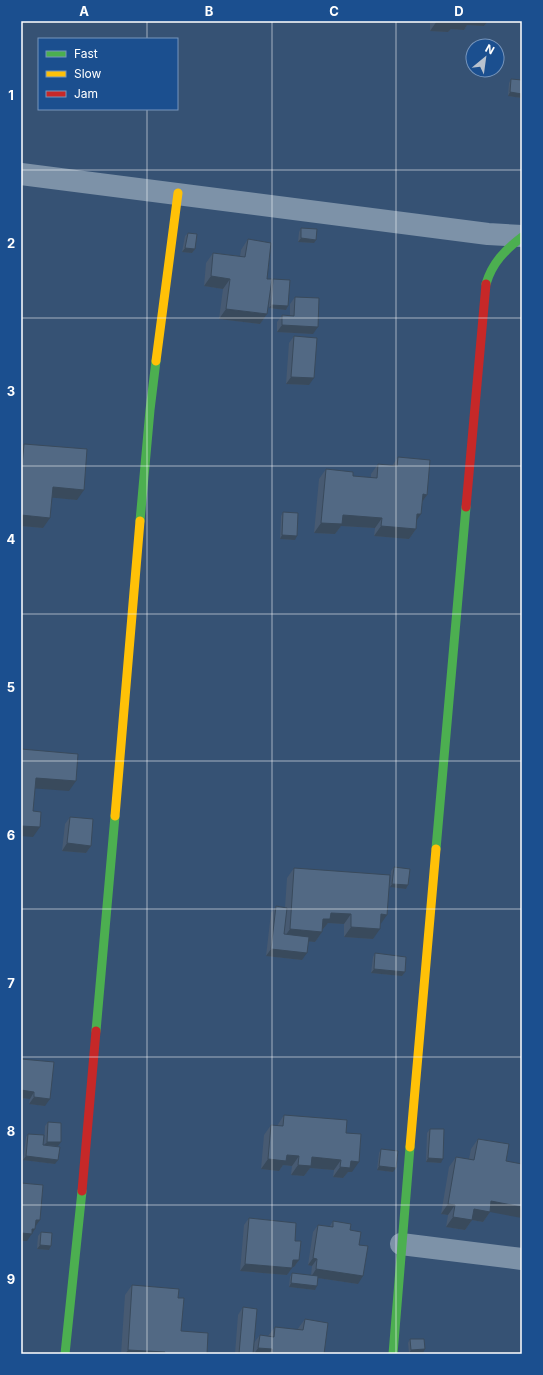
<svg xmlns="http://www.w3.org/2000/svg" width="543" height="1375" viewBox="0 0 543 1375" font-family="Inter,sans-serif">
<rect width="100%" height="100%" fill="#365274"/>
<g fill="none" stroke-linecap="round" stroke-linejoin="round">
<path stroke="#7d92a8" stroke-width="22" d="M21,174L488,234L522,236
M401,1244L522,1259"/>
<path stroke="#4caf50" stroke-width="9" d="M486,284C492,263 505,250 522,237
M140,521L150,410L156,361
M436,849L466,507
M96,1031L115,816
M65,1354L82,1191
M393,1354L410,1147"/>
<path stroke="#ffc107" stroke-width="9" d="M156,361L178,193
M115,816L140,521
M410,1147L436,849"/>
<path stroke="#c62828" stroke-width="9" d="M466,507L486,284
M82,1191L96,1031"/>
</g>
<path fill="#475a72" d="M430,21H488L484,26L467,25L464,30L451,29L448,32L430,31Z
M511,79L522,80V98L508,96L509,83Z
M301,228L314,243L298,242L299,232Z
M188,233L195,249L192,253L182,252L185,236Z
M248,239L267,279L271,281L273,279L288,306L286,310L269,308V296L267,314L260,324L219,319L223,289L204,286L206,263L213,253L240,256L241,250Z
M295,297L313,334L277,332V322L282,315L290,316V304Z
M294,336L309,385L286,384L289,343Z
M24,444L77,500L52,497L43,528L21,526V448Z
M398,457L427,495L422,502L416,521V529L409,539L374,536L375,528L341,526L335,534L314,533L319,479L326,469L353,476L371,478V474L378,464L392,466Z
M283,512L295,540L280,539L281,516Z
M70,817L91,846L86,853L62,851L65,824Z
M394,867L408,885L406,889L390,887L391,871Z
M294,868L381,924L373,939L344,937V924L328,923L323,929H322V932L315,942L308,941L302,960L266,956L271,913L276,906L285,908L287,878Z
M375,953L405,972L402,976L371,973L373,957Z
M21,1059L45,1106L29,1104L30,1099L21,1098Z
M284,1115L346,1133L352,1172H348L343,1178L333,1177L334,1170L310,1168L304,1176L291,1175L292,1166L283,1165L279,1171L261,1169L264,1135L271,1125L277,1126Z
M48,1122L58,1146H51L55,1164L23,1160L26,1137L28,1134L43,1145H44L45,1126Z
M430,1129L441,1163L426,1162L427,1133Z
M478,1139L490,1212L483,1222L472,1220L465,1230L446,1227L448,1215L441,1214L449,1167L456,1157L469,1159L471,1149Z
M381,1149L393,1172L377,1170L379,1153Z
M249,1218L295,1241L299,1260L294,1267H292L287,1275L240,1271L244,1225Z
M333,1221L350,1230L359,1245L358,1284L318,1278L315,1290L289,1287L290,1277L292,1273L311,1276L312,1266L308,1265L313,1232L318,1225L330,1226Z
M41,1232L51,1246L49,1250L37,1249L38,1236Z
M132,1285L178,1298L181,1331L207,1354H121L125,1295Z
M243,1307L253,1344L260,1335L268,1336L275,1327L297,1330L305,1319L324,1354H235L238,1315Z
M410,1339L423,1353H409L408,1343Z"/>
<path fill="#394a5c" d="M437,21H488L484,26L467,25L464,30L451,29L448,32L430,31Z
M510,92L522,94V98L508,96Z
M301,238L316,240L314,243L298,242Z
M185,248L195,249L192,253L182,252Z
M211,276L230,279L223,289L204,286Z
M271,305L288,306L286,310L269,308Z
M226,309L267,314L260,324L219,319Z
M282,325L318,327L313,334L277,332Z
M291,377L314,378L309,385L286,384Z
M53,487L84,490L77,500L46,497Z
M423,494L427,495L420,505Z
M417,514H421L414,524Z
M21,515L50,518L43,528L21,526Z
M343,515L382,518L375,528L341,526L335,534L314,533L321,523Z
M381,526L416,529L409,539L374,536Z
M282,535L297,536L295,540L280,539Z
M36,778L76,781L69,791L29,788Z
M21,826L40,827L33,837L21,836Z
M67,843L91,846L86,853L62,851Z
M392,884L408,885L406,889L390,887Z
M331,913L351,914L344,924L328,923L323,929H316L323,919Z
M381,914L387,915L380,925Z
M351,927L380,929L373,939L344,937Z
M290,929L322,932L315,942L283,939Z
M271,949L307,953L302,960L266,956Z
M374,969L405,972L402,976L371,973Z
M21,1090L34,1092L30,1099L21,1098Z
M34,1097L50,1099L45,1106L29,1104Z
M47,1142H61L58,1146L44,1145Z
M287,1155L299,1156L292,1166L283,1165L279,1171L261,1169L268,1159Z
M26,1156L58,1160L55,1164L23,1160Z
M312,1157L341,1160L334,1170L310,1168L304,1176L291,1175L298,1165Z
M428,1158L443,1159L441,1163L426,1162Z
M351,1161L359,1162L352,1172H348L343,1178L333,1177L340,1167Z
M379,1166L396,1168L393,1172L377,1170Z
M491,1201L522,1207V1218L490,1212L483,1222L472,1220L465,1230L446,1227L453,1217Z
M448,1204L455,1205L448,1215L441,1214Z
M36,1220H40L35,1227Z
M32,1229H35L27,1241H21V1233Z
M40,1245L51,1246L49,1250L37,1249Z
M313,1258L317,1259L312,1266L308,1265Z
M293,1260H299L294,1267H288Z
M245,1264L292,1268L287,1275L240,1271Z
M316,1269L363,1276L358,1284L311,1277Z
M291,1283L317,1286L315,1290L289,1287Z
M258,1348L272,1349L269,1354H254Z
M425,1349L423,1353H409L411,1350Z
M128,1350L165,1352L164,1354H125Z"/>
<path fill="#526984" stroke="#394a5c" d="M437,21H455V22Z
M511,79L522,80V94L510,92Z
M301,228L317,229L316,240L301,238Z
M188,233L197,234L195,249L185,248Z
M248,239L271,243L267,279H272L267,314L226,309L230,279L211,276L213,253L245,257Z
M273,279L290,280L288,306L271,305Z
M295,297L319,298L318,327L282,325V315L294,316Z
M294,336L317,338L314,378L291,377Z
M24,444L87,449L84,490L53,487L50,518L21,515V477Z
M398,457L430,460L427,495L423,494L421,514H417L416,529L381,526L382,518L343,515L342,524L321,523L326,469L353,472V476L377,478L378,464L397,466Z
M283,512L298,513L297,536L282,535Z
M21,749L78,754L76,781L36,778L33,811L41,812L40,827L21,826Z
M70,817L93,819L91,846L67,843Z
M394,867L410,869L408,885L392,884Z
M294,868L390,875L387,915L381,914L380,929L351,927V914L331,913L330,919H323L322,932L290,929Z
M276,906L287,908L284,934L309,937L307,953L271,949Z
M375,953L406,957L405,972L374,969Z
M21,1059L54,1062L50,1099L34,1097V1092L21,1090Z
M284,1115L347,1120L346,1133L361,1134L359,1162L351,1161L350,1168L340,1167L341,1160L312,1157L311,1166L298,1165L299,1156L287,1155L286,1161L268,1159L271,1125L283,1126Z
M48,1122L61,1123V1142H47Z
M430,1129H444L443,1159L428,1158Z
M28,1134L44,1135L43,1145L60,1147L58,1160L26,1156Z
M478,1139L509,1144L506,1161L522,1164V1207L491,1201L490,1212L474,1209L472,1220L453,1217L455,1205L448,1204L456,1157L474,1160Z
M381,1149L398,1151L396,1168L379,1166Z
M21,1183L43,1185L40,1220H36L35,1229H32V1234L21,1233Z
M249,1218L296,1223L295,1241H301L299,1260H293L292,1268L245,1264Z
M333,1221L351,1224L350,1230L361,1232L359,1245L368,1246L363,1276L316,1269L317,1259L313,1258L318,1225L333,1227Z
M41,1232L52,1233L51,1246L40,1245Z
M292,1273L318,1276L317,1286L291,1283Z
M132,1285L179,1289L178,1298H184L181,1331L208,1333L207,1354H165V1352L128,1350Z
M243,1307L257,1309L253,1354H239Z
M305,1319L328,1323L324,1354H272V1349L258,1348L260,1335L274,1337L275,1327L303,1330Z
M410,1339H424L425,1349L411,1350Z"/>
<path fill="none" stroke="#fff" stroke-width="1" stroke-opacity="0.55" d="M147,21V39M272,21V1354M396,21V1354M147,109V1354M21,170H522M21,318H522M21,466H522M21,614H522M21,761H522M21,909H522M21,1057H522M21,1205H522"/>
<rect width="543" height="1375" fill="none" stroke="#1b4f8f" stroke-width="44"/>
<rect x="38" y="38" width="140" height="72" fill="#1b4f8f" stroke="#7695bc"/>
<rect x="46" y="51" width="20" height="6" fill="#4caf50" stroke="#7695bc"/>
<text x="74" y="58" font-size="12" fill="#ffffff">Fast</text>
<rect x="46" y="71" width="20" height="6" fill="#ffc107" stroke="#7695bc"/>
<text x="74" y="78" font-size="12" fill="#ffffff">Slow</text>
<rect x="46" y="91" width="20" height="6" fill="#c62828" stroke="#7695bc"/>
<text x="74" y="98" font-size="12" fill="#ffffff">Jam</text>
<g transform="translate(485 58) rotate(29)"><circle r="19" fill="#1b4f8f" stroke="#7695bc"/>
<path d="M0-3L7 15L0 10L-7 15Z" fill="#b9c2ce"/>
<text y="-6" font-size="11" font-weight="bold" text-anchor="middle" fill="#ffffff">N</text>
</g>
<rect x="22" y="22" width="499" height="1331" fill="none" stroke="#fff" stroke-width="1.5"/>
<g font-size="13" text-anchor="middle" font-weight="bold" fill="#fff">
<text x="84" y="16">A</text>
<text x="209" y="16">B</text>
<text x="334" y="16">C</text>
<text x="459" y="16">D</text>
<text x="11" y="100">1</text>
<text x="11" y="248">2</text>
<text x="11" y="396">3</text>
<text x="11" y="544">4</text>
<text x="11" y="692">5</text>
<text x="11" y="840">6</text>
<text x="11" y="988">7</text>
<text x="11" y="1136">8</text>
<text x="11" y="1284">9</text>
</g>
</svg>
